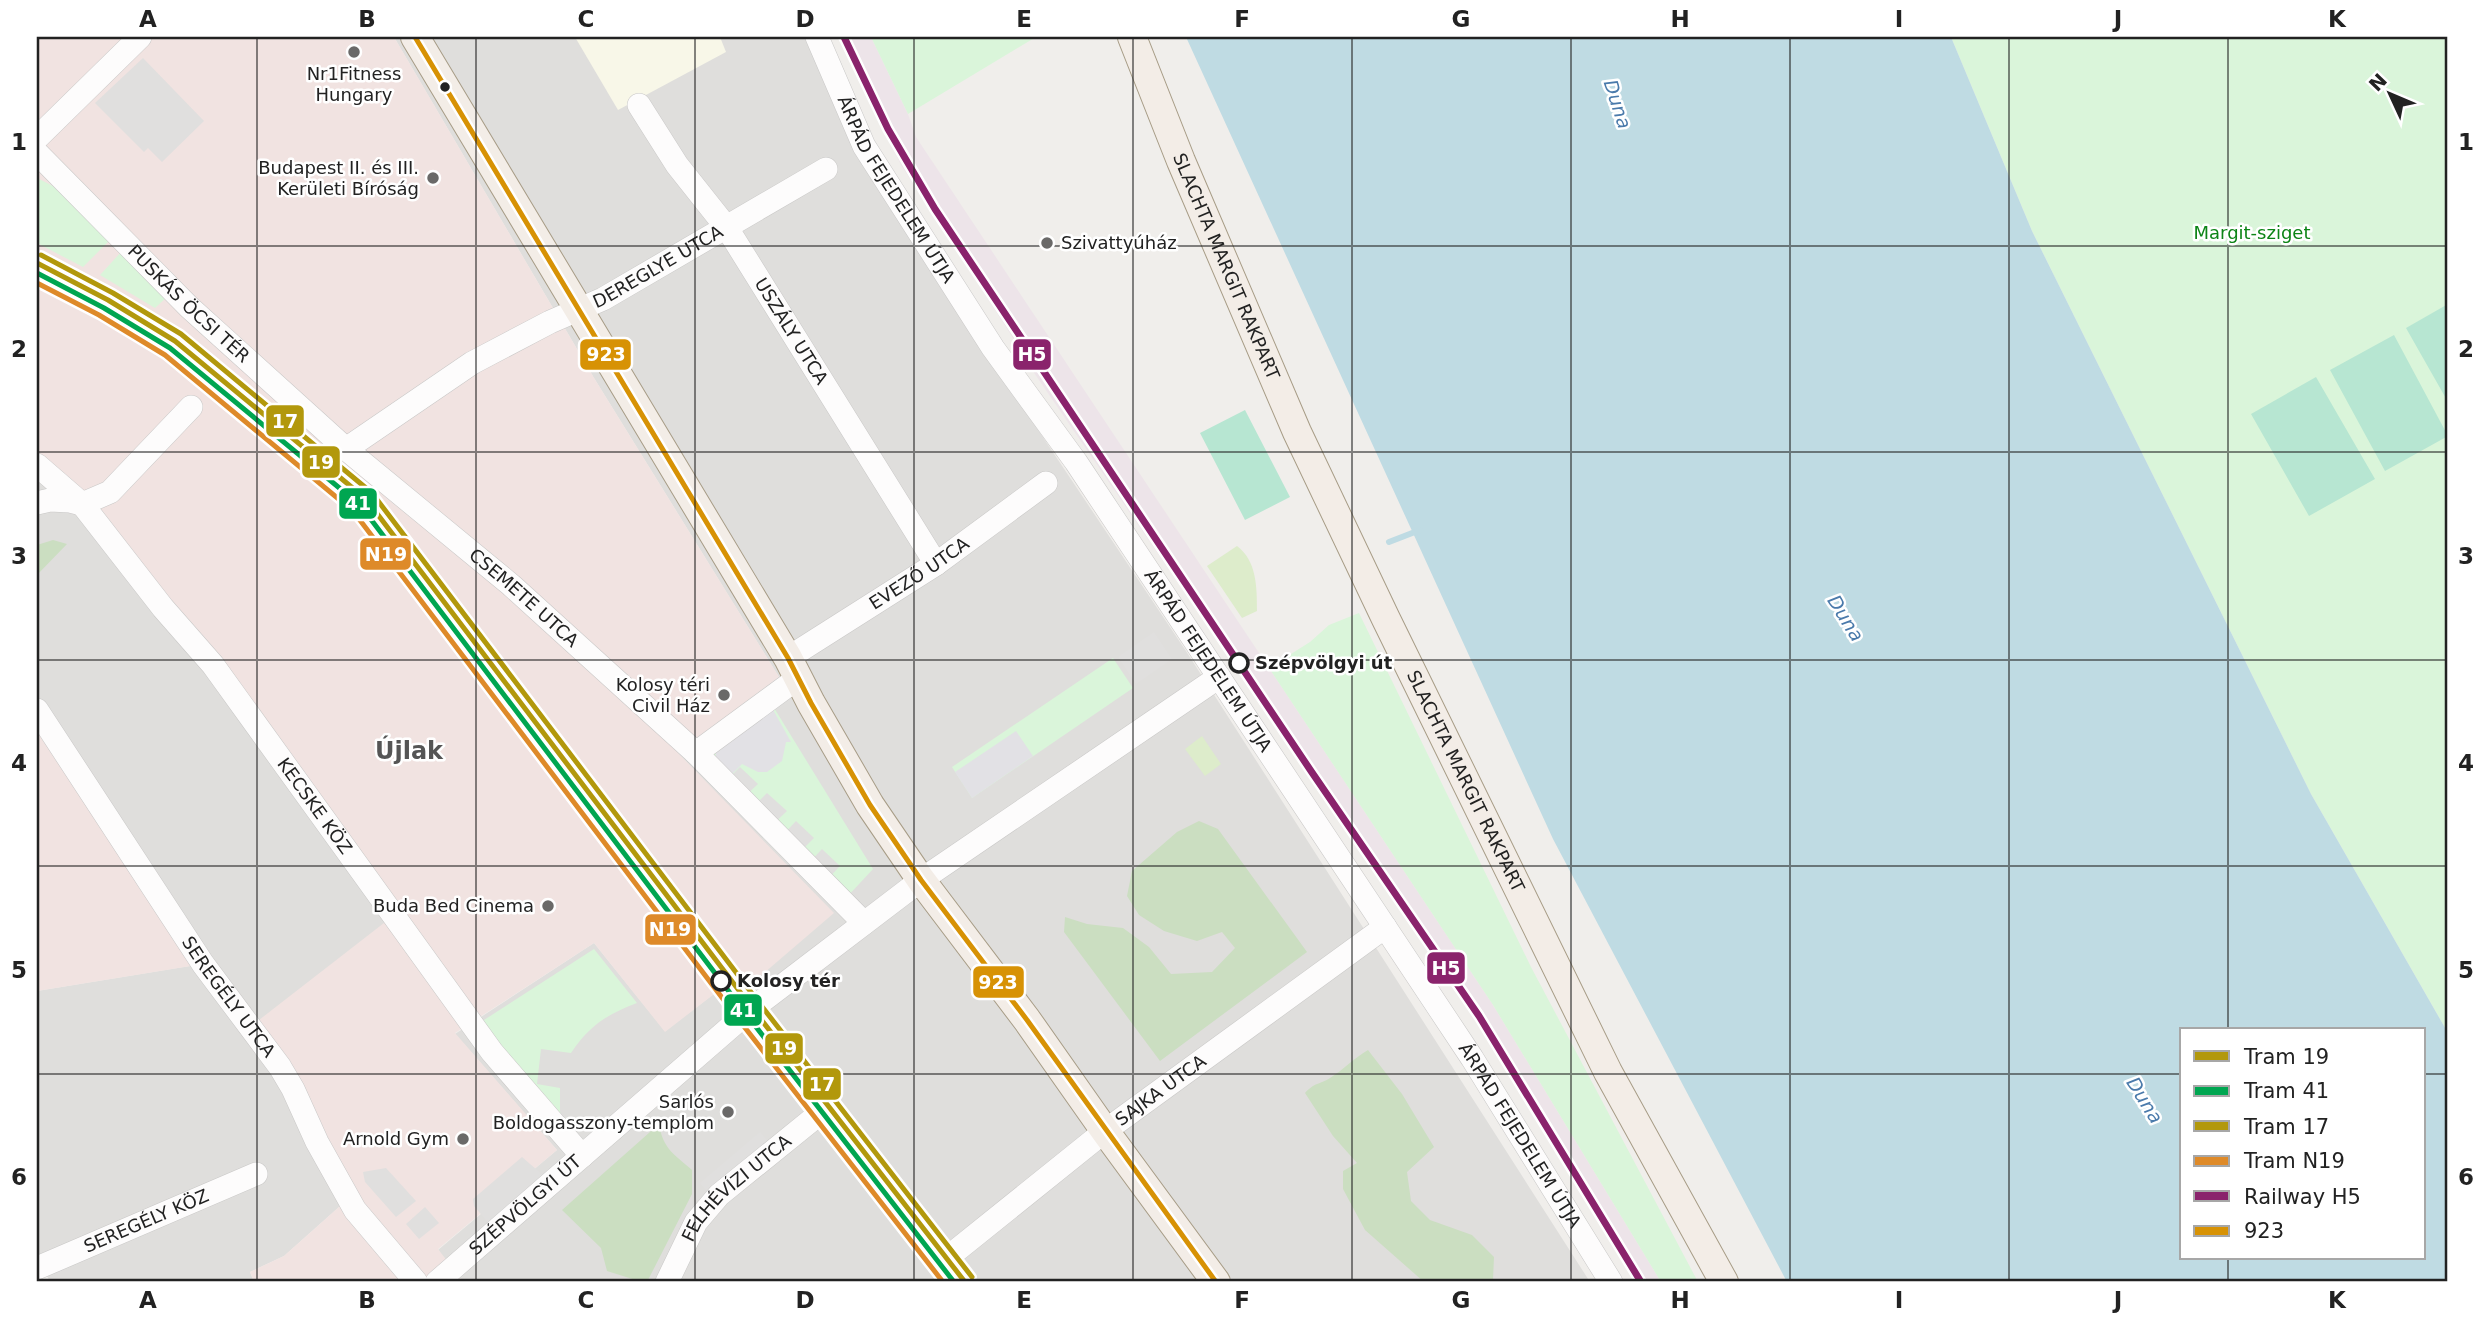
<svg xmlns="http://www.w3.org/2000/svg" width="2485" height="1319" viewBox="0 0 2485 1319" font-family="'DejaVu Sans',sans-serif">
<rect width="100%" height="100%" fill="#f0eeeb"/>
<path fill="#dfdedc" d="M394,37H809L959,312L1186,651L1590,1282H463L438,1250L557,1150L455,1034L594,943L665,1031L740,974L750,985L716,793L678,753L779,677L594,378Z
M37,481L82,504L403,909L348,1199L284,1256L250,1272L254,1282H50L37,1254V991L202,964L37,710Z"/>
<path fill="#f1e3e1" d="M37,37H394L594,378L779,677L678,753L834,913L750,985L740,974L665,1032L594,943L455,1033L557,1150L438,1249L463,1282H254L250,1272L284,1256L348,1199L250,1027L402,909L82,505L37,481Z
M37,710L203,964L37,991Z"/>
<path fill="#ede4e9" d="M838,37H871L908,114L916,137L1493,1005L1661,1282H1635L1475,1020L1408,919L1015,345V341L901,165Z"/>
<path fill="#f8f7e8" d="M575,37H720L726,52L618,110Z"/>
<path fill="#ddeccb" d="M1237,546C1257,561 1257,588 1257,611L1242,618L1207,566Z
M1202,736L1221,764L1205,776L1185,749Z"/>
<path fill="#cbdec1" d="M53,540L67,544L37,575V545Z
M1199,821L1218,829L1307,952L1160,1061L1064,932L1065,917L1087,924L1123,928L1149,947L1171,974L1212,972L1235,948L1222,932L1197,941L1164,931L1139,915L1127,896L1132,871L1177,832Z
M1368,1050L1402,1094L1434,1147L1407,1172L1411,1201L1430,1220L1472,1235L1494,1257L1493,1280L1490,1282H1424L1365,1230L1343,1189V1171L1357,1163L1333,1136L1305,1093C1315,1082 1319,1085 1330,1078C1343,1070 1354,1058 1368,1050Z
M659,1124C663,1149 674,1154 692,1170V1194L647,1282H642L607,1271L601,1248L562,1210Z"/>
<path fill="#daf5da" d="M871,37H1036L908,114Z
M1951,37H2448V1033L2311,794L2032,231Z
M37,178L55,187L110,240L83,267L37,243Z
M122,251L167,297L155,308L100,275Z
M1359,613L1531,967L1698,1282H1661L1493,1005L1269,668L1310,642L1329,625Z
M1113,658L1133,688L972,798L952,767Z
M771,703L873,869L846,898L709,760L711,748Z
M594,949L637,1003C606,1015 590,1025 571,1053L541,1049L537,1084L560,1088V1111L564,1126L489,1042L484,1020Z"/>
<path fill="#b7e6d2" d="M2448,304V402L2406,328Z
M2394,335L2448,436L2385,471L2330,370Z
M2316,377L2375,479L2309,516L2251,414Z
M1245,410L1290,497L1245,520L1200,433Z"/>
<path fill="#e0dfde" d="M143,58L204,121L162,162L148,148L144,152L95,103Z
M1154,632L1172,659L1136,684L1118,657Z
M740,767L758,784L742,799L725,782Z
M767,793L787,811L770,827L751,809Z
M796,821L814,838L797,855L780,838Z
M822,849L840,866L824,883L807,865Z
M760,1132L770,1144L710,1195L700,1183Z
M522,1157L552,1183L496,1232L474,1206L473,1199Z
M386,1168L416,1201L396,1217L365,1182L363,1172Z
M425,1207L439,1223L419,1239L406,1224Z"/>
<path fill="#e2e1e5" d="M771,706L791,742H786L782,761L767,772H758L742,764L729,777L715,761L717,745Z
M1016,731L1033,756L972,798L955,772Z"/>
<path fill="#bfdbe3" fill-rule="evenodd" d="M1186,37H1951L2032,231L2311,794L2448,1033V1282H1787L1553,839ZM2182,1030H2424V1258H2182Z"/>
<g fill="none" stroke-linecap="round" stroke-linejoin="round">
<path stroke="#bfdbe3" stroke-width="6" d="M1389,542L1420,530"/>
<defs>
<g id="minor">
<path id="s1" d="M817,37L864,146L993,348L1076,462L1472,1058L1611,1282"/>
<path id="s2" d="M639,105L677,165L727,228L936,564"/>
<path d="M37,138L140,37"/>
<path id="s3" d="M37,153L189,307L346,449L511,585L696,753L864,923"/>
<path d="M37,267C79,289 124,311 163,339C234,387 300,445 363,502L771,1037L824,1110L959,1282"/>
<path id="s4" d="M346,449L472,363L550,322L603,299L826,169"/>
<path id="s5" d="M37,465L82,504L163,608L213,665L492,1052L582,1156"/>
<path d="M37,503L50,500L70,501L82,504L110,492L191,407"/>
<path id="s6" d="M788,658L936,564L1046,483"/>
<path id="s7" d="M37,710L203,964L280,1067L293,1089L317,1142L355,1210L416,1282"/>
<path d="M696,753L798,678"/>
<path id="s8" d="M942,1262L1105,1131L1385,927"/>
<path id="s9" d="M37,1268L256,1174"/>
<path id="s10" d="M437,1282L749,1011L921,880L1219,677"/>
<path id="s11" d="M667,1282L696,1222L719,1195L824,1110"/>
</g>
<g id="major">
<path d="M415,37L788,658L811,703L870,805L921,880L1027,1020L1105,1131L1216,1282"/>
<path id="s12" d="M1132,37L1181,161L1297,432L1386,619L1608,1072L1724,1282"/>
</g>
</defs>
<use href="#minor" stroke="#c9c8c7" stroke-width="24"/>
<use href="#major" stroke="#a79c86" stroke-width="30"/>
<use href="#minor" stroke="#fdfcfc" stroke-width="23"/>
<use href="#major" stroke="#f3ede7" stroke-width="28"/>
<defs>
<path id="bus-1" d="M415,37L788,658L811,703L870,805L921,880L1027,1020L1216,1282"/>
</defs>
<use href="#bus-1" stroke="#fff" stroke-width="10"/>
<use href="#bus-1" stroke="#d79205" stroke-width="5"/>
<defs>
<path id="rail-1" d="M844,37L888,129L935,209L1311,771L1479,1016L1641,1282"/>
</defs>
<use href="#rail-1" stroke="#fff" stroke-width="12"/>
<use href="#rail-1" stroke="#8a236c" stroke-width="7"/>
<defs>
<path id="tram-1" d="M37,263L108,300L175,341L366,499L753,1009L965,1282"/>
<path id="tram-2" d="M37,273L104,308L170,348L360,505L746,1014L954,1282"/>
<path id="tram-3" d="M41,255L113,293L181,334L372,493L760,1004L972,1277"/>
<path id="tram-4" d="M37,283L99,315L165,355L353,511L739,1020L943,1282"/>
</defs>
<use href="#tram-1" stroke="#fff" stroke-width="10"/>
<use href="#tram-2" stroke="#fff" stroke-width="10"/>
<use href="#tram-3" stroke="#fff" stroke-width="10"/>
<use href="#tram-4" stroke="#fff" stroke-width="10"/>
<use href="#tram-1" stroke="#b2980c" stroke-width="5"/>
<use href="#tram-2" stroke="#00a651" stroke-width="5"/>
<use href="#tram-3" stroke="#b2980c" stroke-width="5"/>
<use href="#tram-4" stroke="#de8a29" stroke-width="5"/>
</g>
<path fill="none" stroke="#222" stroke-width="2" stroke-opacity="0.55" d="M257,37V1282M476,37V1282M695,37V1282M914,37V1282M1133,37V1282M1352,37V1282M1571,37V1282M1790,37V1282M2009,37V1282M2228,37V1030M37,246H2448M37,452H2448M37,660H2448M37,866H2448M37,1074H2182M2424,1074H2448M2228,1258V1282"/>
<g fill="#6a6968" stroke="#fff" stroke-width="2.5">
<circle cx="354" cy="52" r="7"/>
<circle cx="433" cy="178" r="7"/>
<circle cx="1047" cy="243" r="7"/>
<circle cx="724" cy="695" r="7"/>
<circle cx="548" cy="906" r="7"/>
<circle cx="728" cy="1112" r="7"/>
<circle cx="463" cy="1139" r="7"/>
</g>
<circle fill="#222" stroke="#fff" stroke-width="2.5" cx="445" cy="87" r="6"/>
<g fill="#fff" stroke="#222" stroke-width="3.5">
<circle cx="1239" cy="663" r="9"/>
<circle cx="721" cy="981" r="9"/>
</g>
<g text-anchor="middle" stroke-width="5" stroke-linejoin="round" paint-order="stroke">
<g font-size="18" fill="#222" stroke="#fff" text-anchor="end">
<text x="354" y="80" text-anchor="middle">Nr1Fitness<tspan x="354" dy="21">Hungary</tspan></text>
<text x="419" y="174">Budapest II. és III.<tspan x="419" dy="21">Kerületi Bíróság</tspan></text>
<text x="1061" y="249" text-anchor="start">Szivattyúház</text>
<text x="710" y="691">Kolosy téri<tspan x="710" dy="21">Civil Ház</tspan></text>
<text x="534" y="912">Buda Bed Cinema</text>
<text x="714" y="1108">Sarlós<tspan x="714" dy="21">Boldogasszony-templom</tspan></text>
<text x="449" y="1145">Arnold Gym</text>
</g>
<g font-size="18" fill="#222" stroke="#fff">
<text dy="6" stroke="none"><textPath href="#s1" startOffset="172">ÁRPÁD FEJEDELEM ÚTJA</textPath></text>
<text dy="6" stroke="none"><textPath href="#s4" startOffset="362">DEREGLYE UTCA</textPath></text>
<text dy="6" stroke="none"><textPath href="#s12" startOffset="248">SLACHTA MARGIT RAKPART</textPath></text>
<text dy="6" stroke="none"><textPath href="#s3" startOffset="214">PUSKÁS ÖCSI TÉR</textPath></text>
<text dy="6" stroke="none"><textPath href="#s2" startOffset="273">USZÁLY UTCA</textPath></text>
<text dy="6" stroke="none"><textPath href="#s6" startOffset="156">EVEZŐ UTCA</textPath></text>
<text dy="6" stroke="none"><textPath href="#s3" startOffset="660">CSEMETE UTCA</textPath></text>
<text dy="6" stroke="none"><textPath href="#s1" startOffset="738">ÁRPÁD FEJEDELEM ÚTJA</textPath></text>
<text dy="6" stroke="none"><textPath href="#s12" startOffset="816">SLACHTA MARGIT RAKPART</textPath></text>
<text dy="6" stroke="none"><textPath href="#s5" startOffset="441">KECSKE KÖZ</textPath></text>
<text dy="6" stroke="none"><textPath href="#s7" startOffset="345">SEREGÉLY UTCA</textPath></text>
<text dy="6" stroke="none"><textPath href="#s8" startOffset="278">SAJKA UTCA</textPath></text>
<text dy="6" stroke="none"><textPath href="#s1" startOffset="1306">ÁRPÁD FEJEDELEM ÚTJA</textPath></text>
<text dy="6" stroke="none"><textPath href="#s11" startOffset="119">FELHÉVÍZI UTCA</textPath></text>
<text dy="6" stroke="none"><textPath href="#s10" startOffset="117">SZÉPVÖLGYI ÚT</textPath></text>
<text dy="6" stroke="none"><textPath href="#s9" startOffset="119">SEREGÉLY KÖZ</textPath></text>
</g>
<g font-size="18" fill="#0c8416" stroke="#fff">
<text x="2252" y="239">Margit-sziget</text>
</g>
<g font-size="18" font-weight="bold" fill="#222" stroke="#fff" text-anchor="start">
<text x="1255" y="669">Szépvölgyi út</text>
<text x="737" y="987">Kolosy tér</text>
</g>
<g font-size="19" font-style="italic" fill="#4a7aab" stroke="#fff">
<text transform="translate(1618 104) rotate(72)" y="7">Duna</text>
<text transform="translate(1846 618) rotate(58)" y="7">Duna</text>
<text transform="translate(2145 1100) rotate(58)" y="7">Duna</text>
</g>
<g font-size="24" font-weight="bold" fill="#555" stroke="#fff">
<text x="409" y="759">Újlak</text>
</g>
</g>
<g stroke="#fff" stroke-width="2.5">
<rect x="1012" y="338" width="40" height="33" rx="7" fill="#8a236c"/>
<rect x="579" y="338" width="53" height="33" rx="7" fill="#d79205"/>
<rect x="265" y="404" width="40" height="34" rx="7" fill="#b2980c"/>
<rect x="301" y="445" width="40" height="34" rx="7" fill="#b2980c"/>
<rect x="338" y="487" width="40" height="33" rx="7" fill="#00a651"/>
<rect x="359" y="537" width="53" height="34" rx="7" fill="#de8a29"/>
<rect x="644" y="913" width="53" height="33" rx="7" fill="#de8a29"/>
<rect x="1426" y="951" width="40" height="34" rx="7" fill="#8a236c"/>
<rect x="972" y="965" width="53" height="34" rx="7" fill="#d79205"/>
<rect x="723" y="993" width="40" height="34" rx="7" fill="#00a651"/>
<rect x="764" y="1032" width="40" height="33" rx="7" fill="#b2980c"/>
<rect x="802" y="1067" width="40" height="34" rx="7" fill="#b2980c"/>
</g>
<g font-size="19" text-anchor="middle" font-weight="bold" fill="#fff">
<text x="1032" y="361">H5</text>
<text x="606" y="361">923</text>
<text x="285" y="428">17</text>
<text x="321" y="469">19</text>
<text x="358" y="510">41</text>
<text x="386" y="561">N19</text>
<text x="670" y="936">N19</text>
<text x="1446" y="975">H5</text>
<text x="998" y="989">923</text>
<text x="743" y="1017">41</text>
<text x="784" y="1055">19</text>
<text x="822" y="1091">17</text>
</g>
<rect width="2485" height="1319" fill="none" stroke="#ffffff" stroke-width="77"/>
<rect x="2180" y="1028" width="245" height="231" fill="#ffffff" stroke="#a7a7a7" stroke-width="2"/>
<rect x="2194" y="1051" width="35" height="10" fill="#b2980c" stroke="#a7a7a7" stroke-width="2"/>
<text x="2244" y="1064" font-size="21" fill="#222222">Tram 19</text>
<rect x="2194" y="1086" width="35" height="10" fill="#00a651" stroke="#a7a7a7" stroke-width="2"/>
<text x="2244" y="1098" font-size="21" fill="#222222">Tram 41</text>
<rect x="2194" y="1121" width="35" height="10" fill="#b2980c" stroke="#a7a7a7" stroke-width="2"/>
<text x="2244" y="1134" font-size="21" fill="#222222">Tram 17</text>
<rect x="2194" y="1156" width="35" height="10" fill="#de8a29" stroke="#a7a7a7" stroke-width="2"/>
<text x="2244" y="1168" font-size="21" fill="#222222">Tram N19</text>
<rect x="2194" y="1191" width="35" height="10" fill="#8a236c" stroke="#a7a7a7" stroke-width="2"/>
<text x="2244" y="1204" font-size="21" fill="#222222">Railway H5</text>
<rect x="2194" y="1226" width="35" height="10" fill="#d79205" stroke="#a7a7a7" stroke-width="2"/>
<text x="2244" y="1238" font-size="21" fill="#222222">923</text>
<g transform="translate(2390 94) rotate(314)" stroke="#ffffff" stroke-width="5" paint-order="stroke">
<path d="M0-5L12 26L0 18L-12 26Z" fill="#222222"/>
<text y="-10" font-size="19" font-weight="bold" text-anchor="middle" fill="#222222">N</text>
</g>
<rect x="38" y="38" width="2408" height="1242" fill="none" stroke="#222" stroke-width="2.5"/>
<g font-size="23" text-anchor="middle" font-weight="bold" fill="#222">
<text x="148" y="27">A</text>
<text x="367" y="27">B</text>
<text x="586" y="27">C</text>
<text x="805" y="27">D</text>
<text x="1024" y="27">E</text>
<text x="1242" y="27">F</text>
<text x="1461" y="27">G</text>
<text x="1680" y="27">H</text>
<text x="1899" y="27">I</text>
<text x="2118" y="27">J</text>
<text x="2337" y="27">K</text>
<text x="19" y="150">1</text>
<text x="2466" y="150">1</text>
<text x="19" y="357">2</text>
<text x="2466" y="357">2</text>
<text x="19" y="564">3</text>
<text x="2466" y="564">3</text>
<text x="19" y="771">4</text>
<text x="2466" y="771">4</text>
<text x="19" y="978">5</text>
<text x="2466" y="978">5</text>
<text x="19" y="1185">6</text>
<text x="2466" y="1185">6</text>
<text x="148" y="1308">A</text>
<text x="367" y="1308">B</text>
<text x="586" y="1308">C</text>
<text x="805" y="1308">D</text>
<text x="1024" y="1308">E</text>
<text x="1242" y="1308">F</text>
<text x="1461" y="1308">G</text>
<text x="1680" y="1308">H</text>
<text x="1899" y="1308">I</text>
<text x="2118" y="1308">J</text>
<text x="2337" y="1308">K</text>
</g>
</svg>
